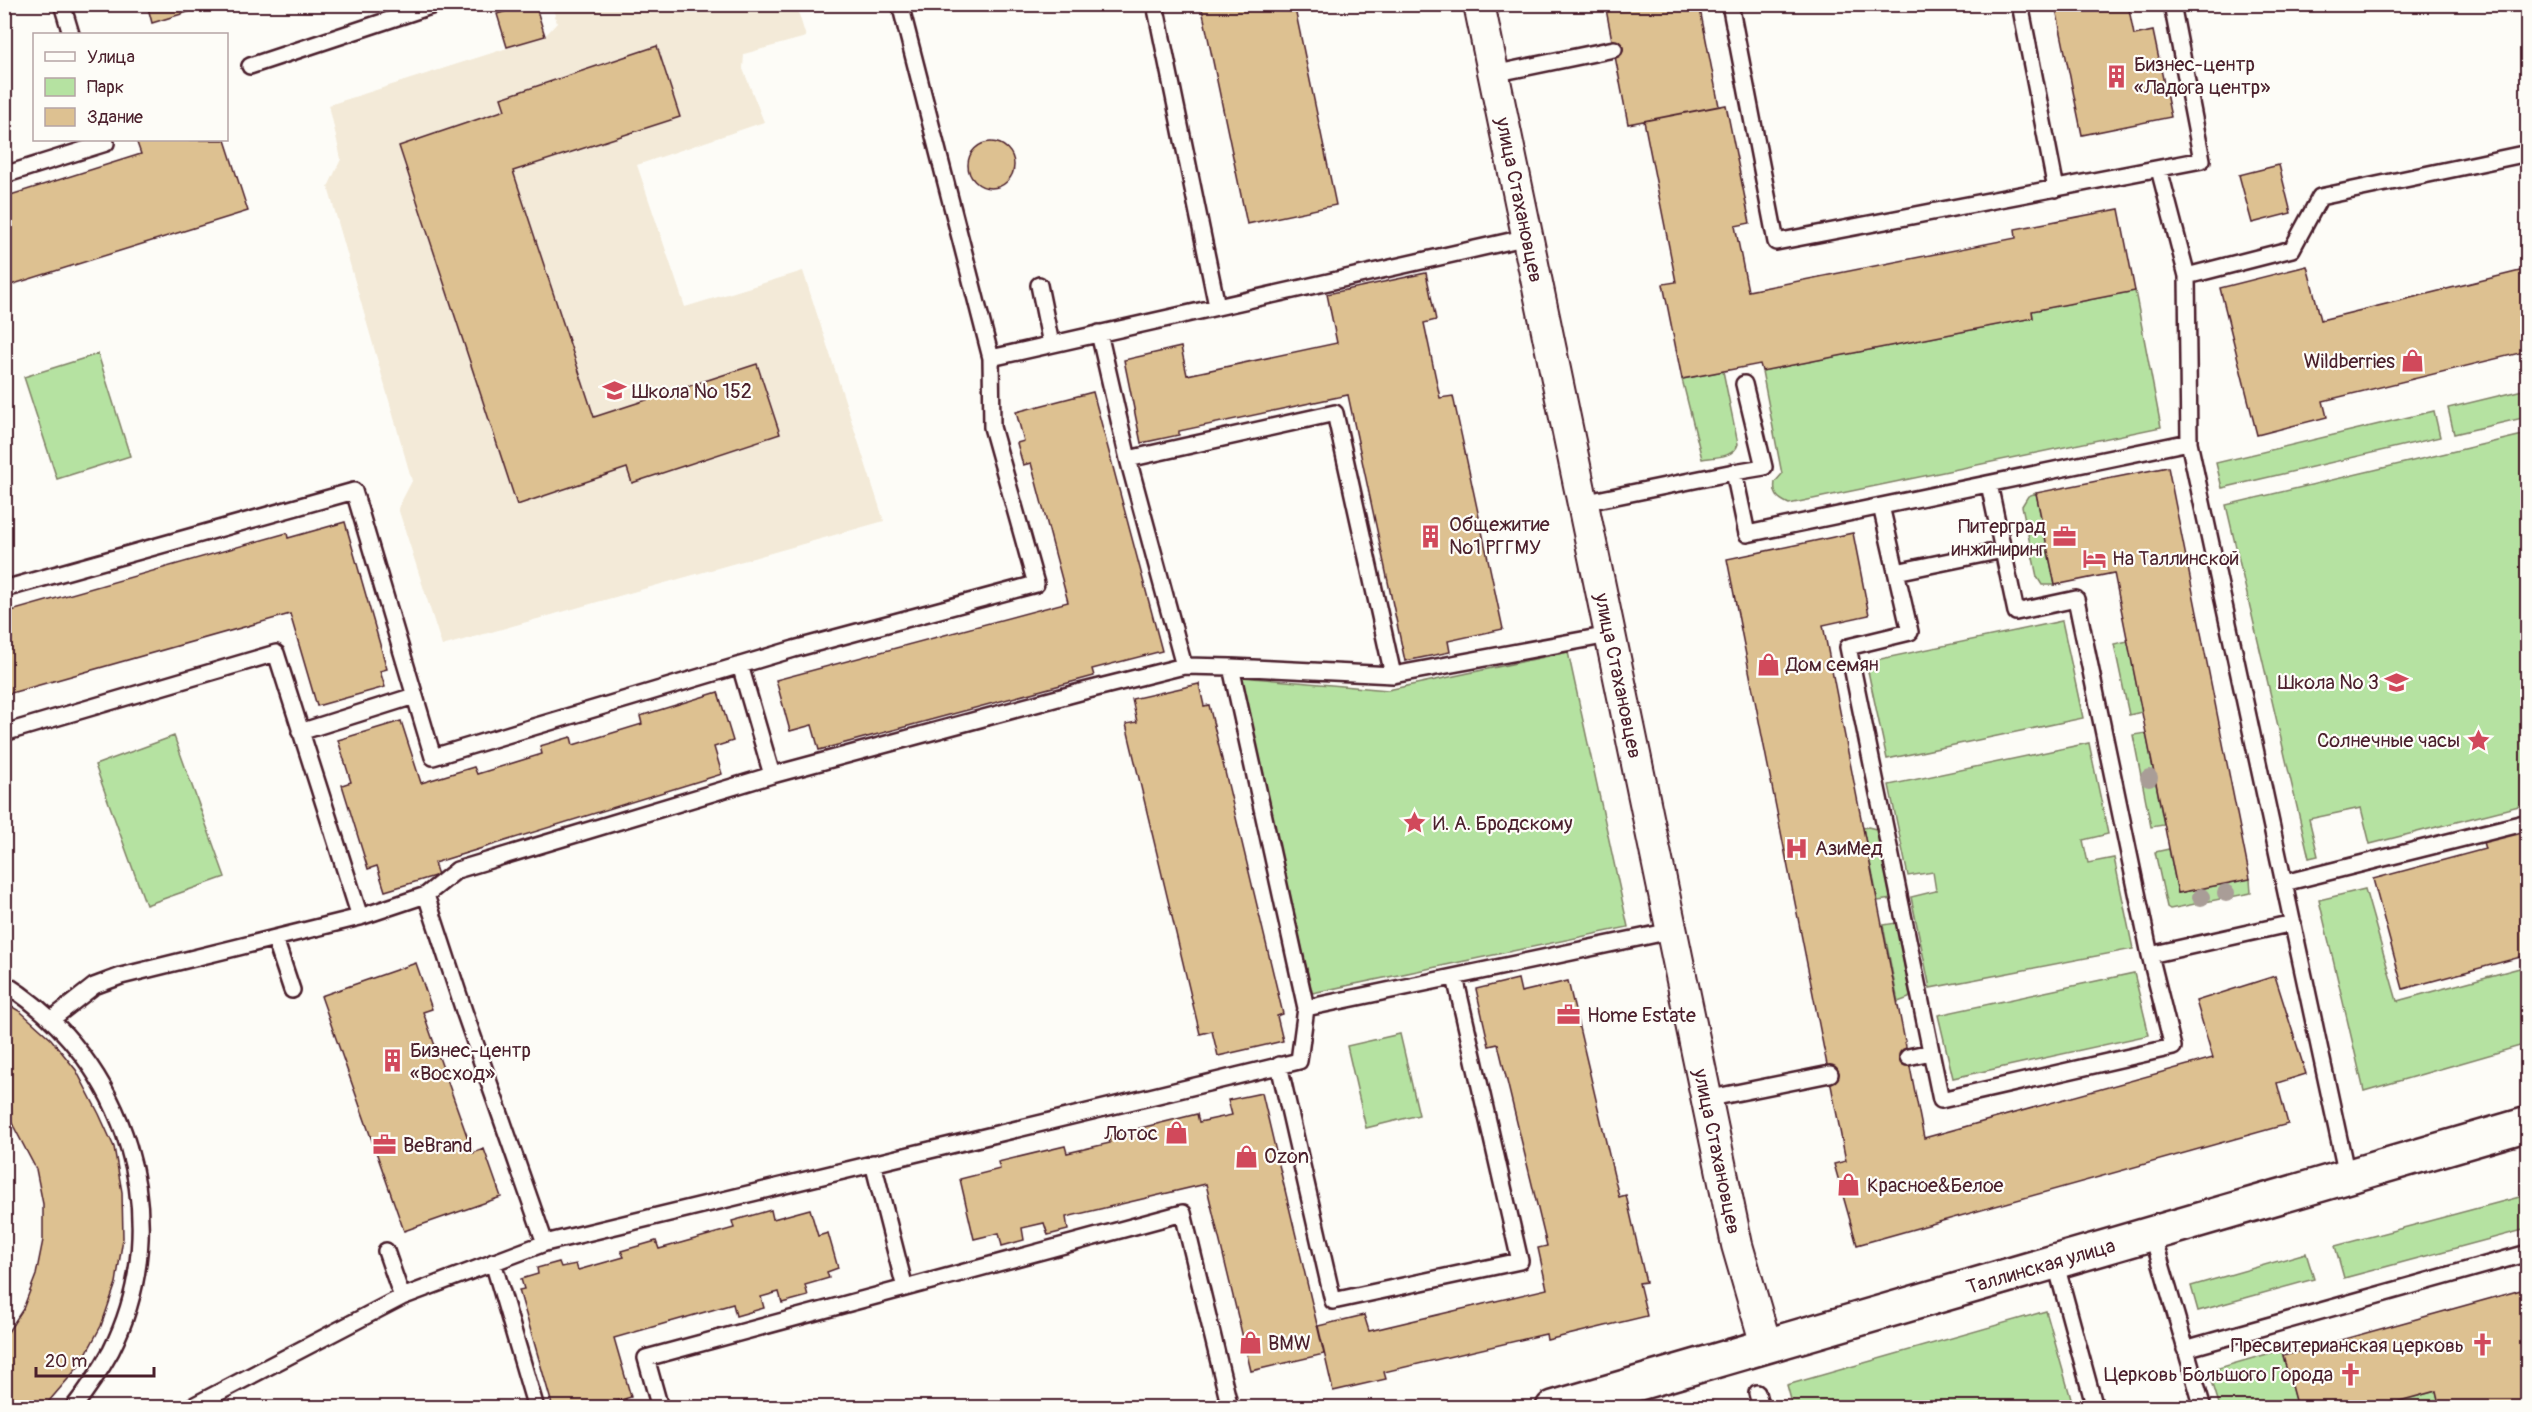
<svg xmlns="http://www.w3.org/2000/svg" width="2532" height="1412" viewBox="0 0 2532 1412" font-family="Pangolin,sans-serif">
<rect width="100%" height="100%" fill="#fdfcf7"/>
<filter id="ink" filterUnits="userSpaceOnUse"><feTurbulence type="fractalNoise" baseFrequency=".0167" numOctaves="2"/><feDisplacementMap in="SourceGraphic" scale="12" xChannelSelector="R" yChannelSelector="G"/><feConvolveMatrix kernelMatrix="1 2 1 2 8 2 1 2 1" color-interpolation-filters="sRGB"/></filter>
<g filter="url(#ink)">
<path fill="#f3ead8" d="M552,5H796L806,37L744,54L743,69L764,122L637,165L685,307L803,271L884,521L442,646L398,508L412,481L328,187L341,159L329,105L545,36L557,23Z"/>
<path fill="#b5e2a1" stroke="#808066" stroke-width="1.5" d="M2135,291L2161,427L1789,504C1778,499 1773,495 1775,482L1782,474L1762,371L2033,318L2032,311Z
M98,354L130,456L57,479L24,377Z
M1723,371L1738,444C1734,458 1714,457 1702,459L1682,379Z
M2527,389V417L2454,434L2448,408Z
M2434,411L2440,437L2222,488L2216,463Z
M2527,434V804L2370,844L2361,808L2309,819L2318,856L2309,858L2226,505Z
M2036,493L2055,585H2042L2037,577L2022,506L2028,496Z
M2062,621L2083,718L1887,759L1866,662Z
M2128,641L2142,712L2129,715L2114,644Z
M1568,652L1628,927L1312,993L1241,677L1388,690Z
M2146,733L2164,825L2151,827L2133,735Z
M174,736L225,877L146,905L95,765Z
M2089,743L2108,834L2083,840L2088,863L2114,858L2133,949L1930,988L1911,897L1936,891L1933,872L1908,876L1889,785Z
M1868,827L1876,829L1879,836L1892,899L1878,901L1863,828Z
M2169,849L2178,893L2250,879L2251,893L2170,909L2167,907L2155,852Z
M2365,889L2397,1001L2527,966V1044L2364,1091L2319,900Z
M1896,923L1910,995L1909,998L1898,1002L1883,925Z
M2134,973L2149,1035L1953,1078L1938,1015Z
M1400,1034L1419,1115L1366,1128L1347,1046Z
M2527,1195V1229L2344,1278L2335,1246Z
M2306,1253L2314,1279L2198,1311L2191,1286Z
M2046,1311L2073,1406L2066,1408L1793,1407L1787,1385Z
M2281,1350L2297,1407H2220L2211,1378L2215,1369Z
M2436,1391L2440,1407L2374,1408Z"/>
<path fill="#ddc191" stroke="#4a1f2b" stroke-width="1.5" d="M147,4H214L152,23Z
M530,4H535L545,36L507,47L497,14Z
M1201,4H1294L1336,205L1247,224Z
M1605,4H1699L1719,106L1628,124Z
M2055,4H2128L2134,35L2153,31L2171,117L2082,135Z
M657,46L680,117L513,171L594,417L757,364L780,434L632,483L627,468L517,505L399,146L505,110L501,98Z
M1726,105L1750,223L1735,226L1748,291L2016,238L2015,229L2119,209L2135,291L2032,311L2033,318L1762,371L1760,364L1682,379L1663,284L1676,282L1644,121Z
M136,140H225L248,211L4,287V197L141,154Z
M968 165a23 23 0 1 1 46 0a23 23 0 1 1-46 0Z
M2279,165L2291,213L2252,223L2239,175Z
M2307,266L2321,320L2528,269V351L2323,401L2327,417L2257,435L2220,288Z
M1426,273L1436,320L1424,323L1440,398L1453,396L1503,629L1448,641L1450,652L1405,661L1348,395L1179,431V435L1141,443L1124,360L1181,347L1187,375L1337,343L1327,294Z
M1093,392L1162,651L1092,669L1094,676L819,750L812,725L790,731L776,680L1068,602L1031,463L1023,465L1017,443L1024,441L1016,412Z
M2168,467L2250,879L2178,893L2114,573L2055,585L2036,493Z
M345,522L387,669L380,671L385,687L317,706L290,614L4,695V613L287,533L288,538Z
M1853,533L1869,615L1823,625L1924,1138L2213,1058L2196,1001L2275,976L2306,1074L2277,1083L2288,1124L1857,1245L1834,1164L1846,1161L1727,559Z
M1199,684L1204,706L1209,705L1283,1014L1277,1016L1283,1041L1218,1056L1212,1031L1200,1034L1126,724L1137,722L1132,699Z
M718,692L733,741L714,747L722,774L434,863L438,875L385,891L377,866L368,869L342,785L351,782L338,740L401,721L421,783L474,767L477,774L542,754L540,746L571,737L573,745L642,724L640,716Z
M2528,829V955L2403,989L2373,879L2485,849L2483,842Z
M416,963L432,1009L423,1012L473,1153L484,1149L501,1197L404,1231L321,996Z
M1518,979L1521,992L1568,981L1619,1197L1626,1195L1636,1239L1646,1282L1639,1283L1647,1316L1547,1340L1546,1334L1384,1372L1386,1379L1333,1391L1318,1326L1364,1315L1369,1331L1547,1289L1538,1248L1547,1246L1521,1139L1498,1044L1489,1046L1476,989Z
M4,1002L21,1012L51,1039L76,1070L99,1114L114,1147L122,1192L123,1238L116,1283L101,1326L80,1365L43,1408H4V1338L23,1309L36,1275L43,1240V1204L36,1169L4,1108Z
M1262,1093L1324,1354L1251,1371L1206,1184L1066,1217L1068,1230L1048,1235L1044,1223L1022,1228L1024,1240L1002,1246L999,1233L974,1239L960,1179L1000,1169L998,1162L1065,1146L1067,1153L1110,1143L1108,1136L1197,1114L1199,1122L1232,1115L1228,1100Z
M810,1209L818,1236L828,1233L838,1268L827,1272L829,1278L805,1285L808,1296L782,1303L779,1292L761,1297L764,1308L736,1316L733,1304L614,1338L631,1397L594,1408H553L519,1290L524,1289L521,1279L538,1274L537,1268L559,1262L561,1267L576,1264L578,1270L624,1257L621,1251L656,1241L659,1249L734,1228L732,1221L771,1210L773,1219Z
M2521,1290L2528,1314V1408H2440L2436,1391L2374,1408H2297L2283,1356Z
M626,1399L628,1408H594Z"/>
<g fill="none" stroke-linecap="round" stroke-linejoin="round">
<defs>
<path id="lane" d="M62,4L71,34
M1155,4L1217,306
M1730,4L1776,242L2202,160L2172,4
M2020,4L2056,189
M250,66L437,4
M1493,74L1614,49
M2159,169L2187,276L2189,442L2347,1176
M4,175L106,143L105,140
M2187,276L2292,249L2320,197L2528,153
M1039,285L1051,344
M1099,333L1128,459L1184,666
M991,358L1528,237
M1744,384L1764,467L1734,472L1747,534L2189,442
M1128,459L1335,413L1393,675
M1989,484L2016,612L2076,599L2150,955
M1582,503L1734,472
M1881,506L1910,632L1848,647L1941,1100L2173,1047L2150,955L2293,923
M1896,572L2003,550
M4,589L354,491L433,757L794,649L1036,584L992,427L991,358L900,4
M740,665L772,775
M1231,667L1393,675L1609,635
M300,732L414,696
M4,733L276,653L360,917
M2284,883L2528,822
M426,895L464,1011L545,1243
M275,939L292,990
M4,983C127,1060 177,1220 111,1351C100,1371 87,1390 73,1408
M1306,1008L1671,931
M52,1019L94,986L121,976L360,917L426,895L457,870L772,775L1080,692L1184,666L1231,667L1306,1008L1299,1061L545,1243L402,1297L189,1408
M1908,1057L1931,1052
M1279,1065L1333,1301L1520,1261L1455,977
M1706,1099L1830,1074
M873,1163L905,1288
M2152,1233L2203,1408
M386,1251L402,1297
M2055,1261L2095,1408
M493,1262L536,1408
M2185,1349L2528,1253
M1757,1393L1761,1408
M660,1408L646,1358L1183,1213L1230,1408"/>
<g id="street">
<path id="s1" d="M1479,4L1737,1245L1766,1345"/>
</g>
<g id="secondary">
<path id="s2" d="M1553,1408L2528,1124"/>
</g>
</defs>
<use href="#lane" stroke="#4a1f2b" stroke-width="20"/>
<use href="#street" stroke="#4a1f2b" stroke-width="34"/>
<use href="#secondary" stroke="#4a1f2b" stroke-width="38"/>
<use href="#lane" stroke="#fdfcf7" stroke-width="15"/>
<use href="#street" stroke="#fdfcf7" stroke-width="30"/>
<use href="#secondary" stroke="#fdfcf7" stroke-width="33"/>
</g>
<g fill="#a99d97">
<circle cx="2149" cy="778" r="9"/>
<circle cx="2226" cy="893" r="9"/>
<circle cx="2201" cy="897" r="9"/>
</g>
</g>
<defs>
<symbol id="building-bare" viewBox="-9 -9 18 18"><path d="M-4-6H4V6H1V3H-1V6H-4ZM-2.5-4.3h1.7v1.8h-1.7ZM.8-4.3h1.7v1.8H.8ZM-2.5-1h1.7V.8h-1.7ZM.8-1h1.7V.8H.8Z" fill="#d1495b" stroke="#fdfcf7" stroke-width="2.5" paint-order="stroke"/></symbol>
<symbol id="shop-bare" viewBox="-9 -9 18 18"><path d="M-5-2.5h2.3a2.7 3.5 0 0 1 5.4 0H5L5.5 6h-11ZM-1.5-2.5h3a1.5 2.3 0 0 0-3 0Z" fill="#d1495b" stroke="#fdfcf7" stroke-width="2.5" paint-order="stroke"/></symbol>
<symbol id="school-bare" viewBox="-9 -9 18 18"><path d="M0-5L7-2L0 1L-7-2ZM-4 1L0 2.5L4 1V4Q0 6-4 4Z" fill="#d1495b" stroke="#fdfcf7" stroke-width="2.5" paint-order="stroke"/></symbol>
<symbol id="office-bare" viewBox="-9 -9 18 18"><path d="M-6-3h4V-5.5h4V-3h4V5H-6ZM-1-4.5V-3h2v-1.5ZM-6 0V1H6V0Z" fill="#d1495b" stroke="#fdfcf7" stroke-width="2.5" paint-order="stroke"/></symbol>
<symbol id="hotel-bare" viewBox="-9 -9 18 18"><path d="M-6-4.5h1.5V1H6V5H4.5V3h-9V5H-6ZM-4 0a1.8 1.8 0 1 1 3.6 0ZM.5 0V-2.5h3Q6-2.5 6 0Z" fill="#d1495b" stroke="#fdfcf7" stroke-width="2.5" paint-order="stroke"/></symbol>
<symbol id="sight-bare" viewBox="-9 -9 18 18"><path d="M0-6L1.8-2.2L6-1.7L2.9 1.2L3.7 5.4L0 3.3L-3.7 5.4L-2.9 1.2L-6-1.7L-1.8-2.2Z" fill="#d1495b" stroke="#fdfcf7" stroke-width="2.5" paint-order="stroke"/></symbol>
<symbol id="hospital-bare" viewBox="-9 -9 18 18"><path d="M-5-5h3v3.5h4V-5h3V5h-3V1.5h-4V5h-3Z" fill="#d1495b" stroke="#fdfcf7" stroke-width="2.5" paint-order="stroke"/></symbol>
<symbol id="church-bare" viewBox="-9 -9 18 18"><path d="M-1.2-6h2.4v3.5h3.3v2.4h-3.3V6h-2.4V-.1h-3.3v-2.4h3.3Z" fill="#d1495b" stroke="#fdfcf7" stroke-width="2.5" paint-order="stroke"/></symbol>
</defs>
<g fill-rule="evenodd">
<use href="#building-bare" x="2100" y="60" width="33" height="33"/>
<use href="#shop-bare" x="2396" y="344" width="33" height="33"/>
<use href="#school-bare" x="598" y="374" width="33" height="33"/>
<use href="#building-bare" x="1414" y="520" width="33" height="33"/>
<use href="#office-bare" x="2048" y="520" width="33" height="33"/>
<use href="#hotel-bare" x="2078" y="542" width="33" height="33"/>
<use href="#shop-bare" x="1752" y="648" width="33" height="33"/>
<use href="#school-bare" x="2380" y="666" width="33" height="33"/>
<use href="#sight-bare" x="2462" y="724" width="33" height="33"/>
<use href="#sight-bare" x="1398" y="806" width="33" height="33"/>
<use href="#hospital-bare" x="1780" y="832" width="33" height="33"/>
<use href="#office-bare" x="1552" y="998" width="33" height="33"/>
<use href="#building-bare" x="376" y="1044" width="33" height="33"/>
<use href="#shop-bare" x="1160" y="1116" width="33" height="33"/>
<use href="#office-bare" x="368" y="1128" width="33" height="33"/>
<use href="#shop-bare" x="1230" y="1140" width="33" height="33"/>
<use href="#shop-bare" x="1832" y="1168" width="33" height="33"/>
<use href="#shop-bare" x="1234" y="1326" width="33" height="33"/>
<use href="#church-bare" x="2466" y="1328" width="33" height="33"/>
<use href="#church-bare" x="2334" y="1358" width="33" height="33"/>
</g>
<g text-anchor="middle" stroke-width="4.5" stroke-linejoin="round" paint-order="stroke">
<g font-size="20" fill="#4a1f2b" stroke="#fdfcf7" text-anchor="start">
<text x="2134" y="71">Бизнес-центр<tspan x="2134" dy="23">«Ладога центр»</tspan></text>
<text x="2395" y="368" text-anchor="end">Wildberries</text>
<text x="632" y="398">Школа № 152</text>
<text x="1449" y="531">Общежитие<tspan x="1449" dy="23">№1 РГГМУ</tspan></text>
<text x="2046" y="533" text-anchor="end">Питерград<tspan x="2046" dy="23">инжиниринг</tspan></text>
<text x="2112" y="565">На Таллинской</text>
<text x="1786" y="671">Дом семян</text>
<text x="2379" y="689" text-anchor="end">Школа № 3</text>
<text x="2460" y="747" text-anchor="end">Солнечные часы</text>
<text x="1433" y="830">И. А. Бродскому</text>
<text x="1815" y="855">АзиМед</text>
<text x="1587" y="1022">Home Estate</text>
<text x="410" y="1057">Бизнес-центр<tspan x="410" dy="23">«Восход»</tspan></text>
<text x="1158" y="1140" text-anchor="end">Лотос</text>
<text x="403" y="1152">BeBrand</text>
<text x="1264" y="1163">Ozon</text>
<text x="1867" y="1192">Красное&amp;Белое</text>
<text x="1268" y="1350">BMW</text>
<text x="2464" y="1352" text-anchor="end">Пресвитерианская церковь</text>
<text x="2333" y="1381" text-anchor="end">Церковь Большого Города</text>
</g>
<g font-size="20" fill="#4a1f2b" stroke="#fdfcf7">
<text dy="7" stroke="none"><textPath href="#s1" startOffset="200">улица Стахановцев</textPath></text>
<text dy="7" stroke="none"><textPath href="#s1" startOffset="686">улица Стахановцев</textPath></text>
<text dy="7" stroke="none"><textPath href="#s1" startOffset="1172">улица Стахановцев</textPath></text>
<text dy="7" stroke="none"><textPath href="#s2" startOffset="508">Таллинская улица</textPath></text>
</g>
</g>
<rect width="2532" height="1412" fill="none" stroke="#fdfcf7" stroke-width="24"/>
<rect x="12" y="12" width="2508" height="1388" fill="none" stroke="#4a1f2b" stroke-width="2" filter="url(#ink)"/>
<rect x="33" y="33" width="195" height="108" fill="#fdfcf7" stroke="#b5a4a5" stroke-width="1.5"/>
<rect x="45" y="52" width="30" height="9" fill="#fdfcf7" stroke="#b5a4a5" stroke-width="1.5"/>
<text x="87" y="63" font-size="18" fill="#4a1f2b">Улица</text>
<rect x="45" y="78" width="30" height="18" fill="#b5e2a1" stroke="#b5a4a5" stroke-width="1.5"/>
<text x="87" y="93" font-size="18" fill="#4a1f2b">Парк</text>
<rect x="45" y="108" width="30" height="18" fill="#ddc191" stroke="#b5a4a5" stroke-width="1.5"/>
<text x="87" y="123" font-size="18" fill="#4a1f2b">Здание</text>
<path d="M36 1367v9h118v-9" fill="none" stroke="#4a1f2b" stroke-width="3"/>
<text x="45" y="1367" font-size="18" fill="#4a1f2b" stroke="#fdfcf7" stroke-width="4.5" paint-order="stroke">20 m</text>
</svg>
